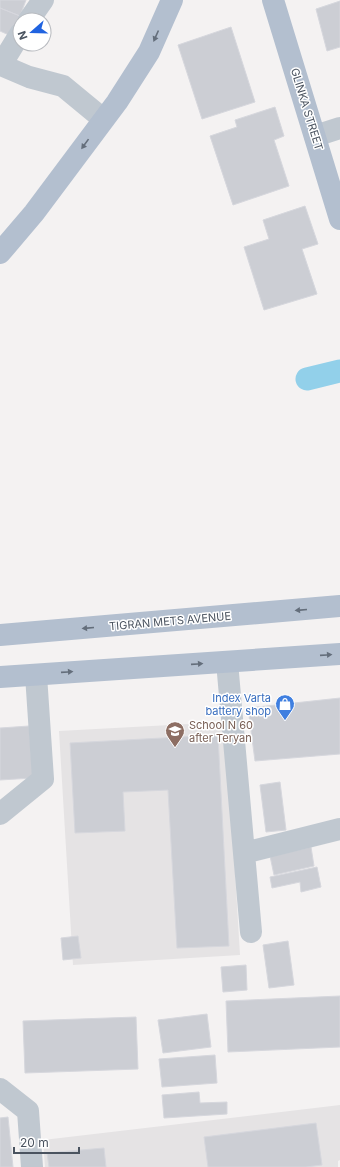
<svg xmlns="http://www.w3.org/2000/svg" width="340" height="1167" viewBox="0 0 340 1167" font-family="Inter,sans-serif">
<rect width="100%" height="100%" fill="#f4f2f2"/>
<path fill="#e5e3e4" d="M226,722L240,955L73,965L59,731Z
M340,1105V1160L338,1161V1167H45L43,1140Z"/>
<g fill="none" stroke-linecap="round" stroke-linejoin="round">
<path stroke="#92d0ea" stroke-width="23" d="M307,379L340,371"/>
</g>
<path fill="#ccced4" stroke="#d6d7dd" d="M0,0H26L20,16L0,8Z
M340,1V47L327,51L316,9Z
M0,8L20,16L11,36L0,31Z
M231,27L255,102L202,119L178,45Z
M275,107L284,136L274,140L289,186L233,205L210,136L237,127L235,120Z
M305,206L318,244L302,249L317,294L264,310L244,247L269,239L263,220Z
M340,698V754L255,761L248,708Z
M29,726L33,778L0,780V728Z
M218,735L229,946L177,948L168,790L123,792L125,831L75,833L70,743Z
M280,782L286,830L266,832L260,785Z
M311,847L314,866L274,875L270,856Z
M317,867L321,887L301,892L300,882L272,888L270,877Z
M78,936L81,958L63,960L61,938Z
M288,941L294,985L269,988L263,945Z
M246,965L247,990L223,992L221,967Z
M340,996V1047L228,1052L226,1001Z
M207,1014L211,1047L163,1053L158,1020Z
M136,1017L138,1069L25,1073L23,1021Z
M215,1055L217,1083L162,1087L159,1059Z
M199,1092L200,1103L227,1102V1114L164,1118L162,1095Z
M8,1117L13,1167H0V1118Z
M316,1123L322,1165L306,1167H208L204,1137Z
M104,1148L106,1167H49L47,1153Z"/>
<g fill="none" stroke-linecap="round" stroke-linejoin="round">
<path stroke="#c0c8d0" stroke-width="22" d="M29,20L43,0
M20,34L1,65L29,77L63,86L103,119
M315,136L340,128
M227,662L251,932
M0,814L43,779L36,675
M244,853L340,829
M0,1089L28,1111L32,1167"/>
<path stroke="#b3bfcf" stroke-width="22" d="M273,0L340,219
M0,253L34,213L117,102L149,52L172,0
M0,635L340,606
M0,677L340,654"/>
</g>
<defs><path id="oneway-solid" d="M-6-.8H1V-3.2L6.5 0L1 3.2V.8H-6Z"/></defs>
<g fill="#646e7b">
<use href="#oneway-solid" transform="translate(156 36) rotate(114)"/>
<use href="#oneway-solid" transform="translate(85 144) rotate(126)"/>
<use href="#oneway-solid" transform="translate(301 610) rotate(175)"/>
<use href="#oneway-solid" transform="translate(88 628) rotate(175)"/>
<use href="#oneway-solid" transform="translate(326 655) rotate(-4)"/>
<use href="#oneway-solid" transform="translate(197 664) rotate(-4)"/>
<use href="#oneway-solid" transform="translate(67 672) rotate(-4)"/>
</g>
<defs>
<symbol id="shop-pin" viewBox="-11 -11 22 30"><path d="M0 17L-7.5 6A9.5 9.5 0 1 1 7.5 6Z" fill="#3f7fe0" stroke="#fff"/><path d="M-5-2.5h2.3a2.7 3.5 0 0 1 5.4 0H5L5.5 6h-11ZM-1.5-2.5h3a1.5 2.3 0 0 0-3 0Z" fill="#fff"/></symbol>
<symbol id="school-pin" viewBox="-11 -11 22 30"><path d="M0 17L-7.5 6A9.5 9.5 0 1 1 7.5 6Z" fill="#8d6e63" stroke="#fff"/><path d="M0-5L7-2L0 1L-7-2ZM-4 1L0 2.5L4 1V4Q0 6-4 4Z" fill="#fff"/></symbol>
</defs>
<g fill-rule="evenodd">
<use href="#shop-pin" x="274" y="693" width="22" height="30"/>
<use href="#school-pin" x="164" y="720" width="22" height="30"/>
</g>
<g text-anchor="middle" stroke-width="3" stroke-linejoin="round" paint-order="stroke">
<g font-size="11" fill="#4a535f" stroke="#fff">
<text transform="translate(307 109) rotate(73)" y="4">GLINKA STREET</text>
<text transform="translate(170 621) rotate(-5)" y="4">TIGRAN METS AVENUE</text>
</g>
<g font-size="11" fill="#366cbe" stroke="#fff" text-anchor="end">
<text x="271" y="702">Index Varta<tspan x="271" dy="13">battery shop</tspan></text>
</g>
<g font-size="11" fill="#785e54" stroke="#fff" text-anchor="start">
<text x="189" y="729">School N 60<tspan x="189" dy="13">after Teryan</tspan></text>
</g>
</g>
<g transform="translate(32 32) rotate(250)"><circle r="19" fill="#ffffff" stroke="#b7babf"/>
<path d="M0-3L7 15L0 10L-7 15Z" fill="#2063e0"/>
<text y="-6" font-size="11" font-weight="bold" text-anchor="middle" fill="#4a535f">N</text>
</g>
<path d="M14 1147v6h65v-6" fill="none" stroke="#4a535f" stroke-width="2"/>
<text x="20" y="1147" font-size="12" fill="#4a535f" stroke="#ffffff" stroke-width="3" paint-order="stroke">20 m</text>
</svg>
